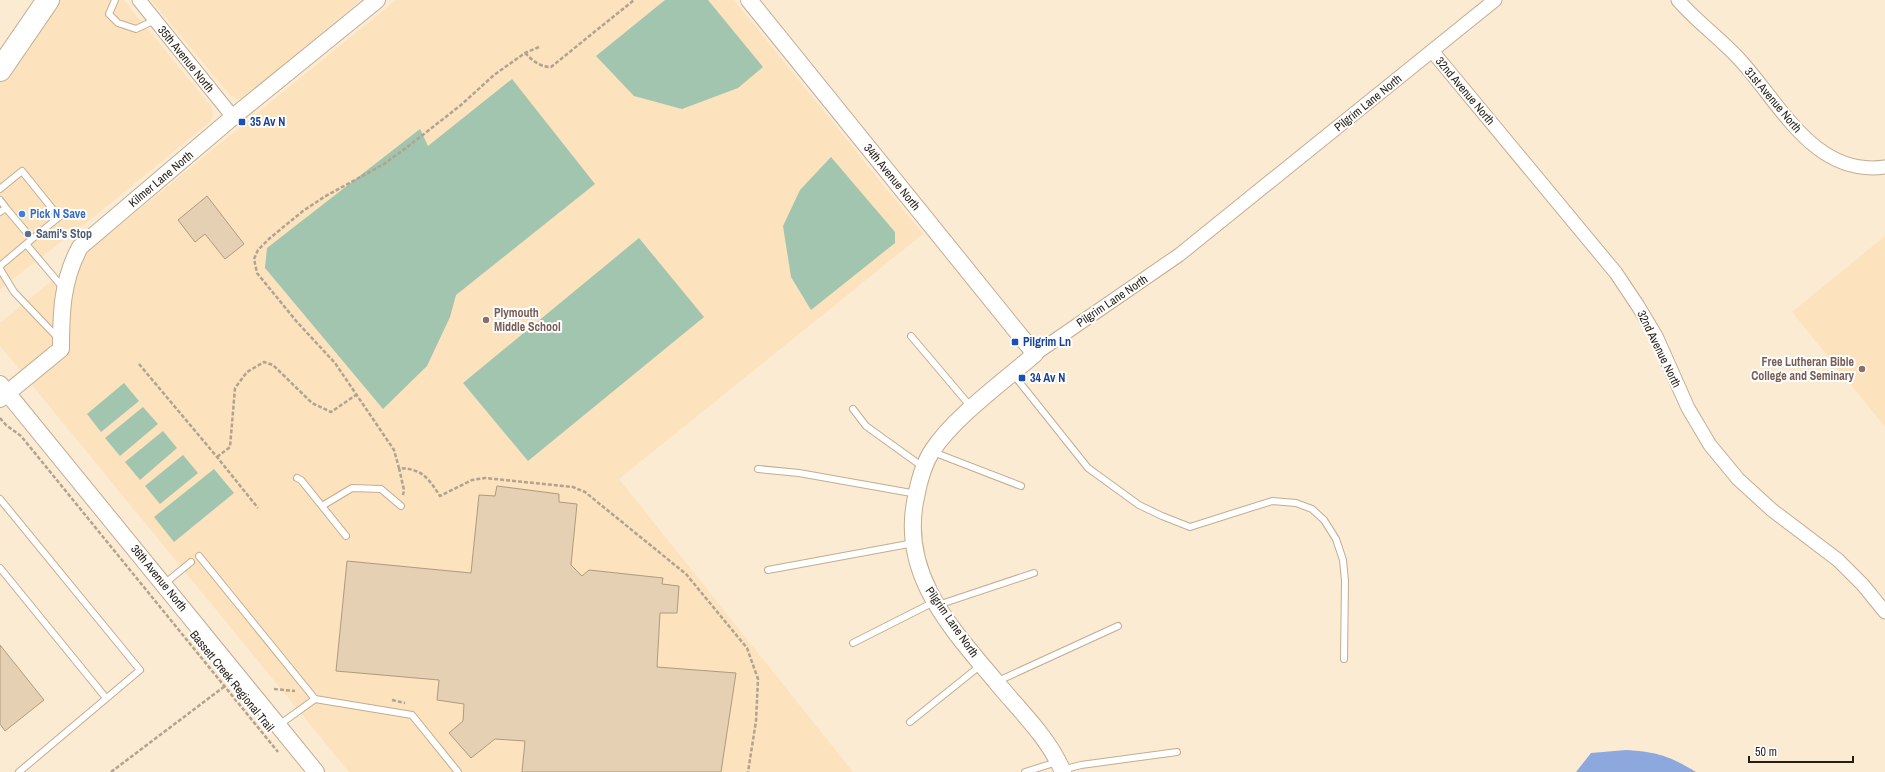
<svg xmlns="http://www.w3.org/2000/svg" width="1885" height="772" viewBox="0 0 1885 772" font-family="'Archivo Narrow',sans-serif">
<rect width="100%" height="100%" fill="#fcebd3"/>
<path fill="#fce2bd" d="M57,0H124L211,106L213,114L211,121L96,215L0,289V82Z
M151,0H361L241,99H237L230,95Z
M396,0H734L923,234L619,479L853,772H349L0,346V323Z
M1885,236V427L1792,312Z"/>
<path fill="#a1c5af" d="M665,0H708L763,67L738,88L682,109L634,96L596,56Z
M512,79L595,184L456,295L450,317L427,366L383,409L265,268L267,248L420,129L428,146Z
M831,157L895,232V243L811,310L791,277L783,226L800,190Z
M639,238L704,317L528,461L463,383Z
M124,383L139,401L101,432L87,414Z
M143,407L158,424L120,456L105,438Z
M163,431L177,448L140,480L125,462Z
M183,455L198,473L160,504L145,486Z
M214,469L234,493L174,542L154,517Z"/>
<path fill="#8da8dc" d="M1626,750C1658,752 1669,756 1696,772H1576L1591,753Z"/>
<path fill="#e6d0b3" stroke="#ae9a7e" d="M207,196L244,244L225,259L205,234L195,242L178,220Z
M497,486L559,494V502L577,504L571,565L582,576L589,570L663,578L662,584L679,586L677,613H660L657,667L736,673L721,772H522L525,741L495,739L471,758L449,733L463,721L464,704L437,700L439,680L336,671L347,561L471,573L479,495L495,496Z
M0,645L44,700L5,731L0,724Z"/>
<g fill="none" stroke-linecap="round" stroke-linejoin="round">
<defs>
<path id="service" d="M115,0L109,14L118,23L136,29L155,20
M0,189L22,171L59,217L32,239
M0,200L6,208
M0,212L6,208L32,239L0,266
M26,244L64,289
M0,269L14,292L58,338
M911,336L971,407
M1013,374L1088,468L1139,505L1162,516L1190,527L1272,501L1296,503L1312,509L1324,520L1336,539L1343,560L1345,581L1344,659
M853,409L866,426L923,467
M933,452L1021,486
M758,469L799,473L917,494
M297,478L301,480L346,536
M0,499L140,670L19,772
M322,506L352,488L381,489L401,506
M199,556L315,699L412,715L458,772
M0,568L106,698
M768,570L914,543
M164,584L191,562
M938,605L1034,573
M853,643L934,602
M998,681L1118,626
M910,722L981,665
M279,725L315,699
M1062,770L1081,765L1177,752
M1025,772L1057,762"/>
<path id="minor" d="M139,0L233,117
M1678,0C1697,22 1721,39 1741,61C1781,105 1815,177 1885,167
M1432,51L1616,273L1638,306L1656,336L1688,408L1710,445L1738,479L1772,510L1838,560L1863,585L1885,612
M1035,354L1179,255L1495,0"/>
<path id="tertiary" d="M749,0L1035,354C1003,382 954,417 932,451C923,465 919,481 916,497C899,574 951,628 997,683C1020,711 1049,738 1063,772
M0,384L316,772
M0,399L61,349C61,312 62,280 80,247L233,117L377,0"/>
<path id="motorway" d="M0,70L48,0"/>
</defs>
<use href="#service" stroke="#c2ad91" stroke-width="8"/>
<use href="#minor" stroke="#c2ad91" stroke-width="15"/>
<use href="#tertiary" stroke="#c2ad91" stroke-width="18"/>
<use href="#motorway" stroke="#c2ad91" stroke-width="24"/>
<path stroke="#b1a390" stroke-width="2.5" stroke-dasharray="4 2" stroke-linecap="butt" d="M539,47L525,53L494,75L461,105L406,148L384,164L324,197L303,211L270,238L258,250L254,259L257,273L297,322L335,363L394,450L399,468C423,469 428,478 440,496L472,480L485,478L573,487L585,492L686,574L747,648L758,679L756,721L748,772
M525,53C533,61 540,67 551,67L634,0
M139,364L217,457L258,508
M0,418L6,425L21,436L278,752
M217,457L230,447L235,388L247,372L264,362L273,365L312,403L331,412L356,395
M399,468L404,490L403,495
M274,689L295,691
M392,700L405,703
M111,772L225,686"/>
<use href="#service" stroke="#fff" stroke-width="6"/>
<use href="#minor" stroke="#fff" stroke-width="13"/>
<use href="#tertiary" stroke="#fff" stroke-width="16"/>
<use href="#motorway" stroke="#fff" stroke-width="22"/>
</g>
<g fill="#1a4fb4" stroke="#fff" stroke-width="1.5">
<rect x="238" y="118" width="8" height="8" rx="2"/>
<rect x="1011" y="338" width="8" height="8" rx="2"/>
<rect x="1018" y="374" width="8" height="8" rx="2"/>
</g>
<circle fill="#3f7fe0" stroke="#fff" stroke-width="1.5" cx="22" cy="214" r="4"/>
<circle fill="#5c6f8a" stroke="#fff" stroke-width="1.5" cx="28" cy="234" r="4"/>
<g fill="#8d6e63" stroke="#fff" stroke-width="1.5">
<circle cx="486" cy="320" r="4"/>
<circle cx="1862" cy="369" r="4"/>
</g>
<g text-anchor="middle" stroke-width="4" stroke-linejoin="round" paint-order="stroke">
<g font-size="12" fill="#251e13" stroke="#fff">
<text transform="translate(186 59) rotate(51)" y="4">35th Avenue North</text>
<text transform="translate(1465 91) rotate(50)" y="4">32nd Avenue North</text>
<text transform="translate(1773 100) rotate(50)" y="4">31st Avenue North</text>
<text transform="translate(1368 103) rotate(-39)" y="4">Pilgrim Lane North</text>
<text transform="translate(892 177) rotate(51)" y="4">34th Avenue North</text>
<text transform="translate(161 179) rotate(-40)" y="4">Kilmer Lane North</text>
<text transform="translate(1112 301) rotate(-34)" y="4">Pilgrim Lane North</text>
<text transform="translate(1659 349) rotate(64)" y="4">32nd Avenue North</text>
<text transform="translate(159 578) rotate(51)" y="4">36th Avenue North</text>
<text transform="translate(952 622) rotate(55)" y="4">Pilgrim Lane North</text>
<text transform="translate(232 681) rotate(51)" y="4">Bassett Creek Regional Trail</text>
</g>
<g font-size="12" font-weight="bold" fill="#164399" stroke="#fff" text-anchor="start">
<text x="250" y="126">35 Av N</text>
<text x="1023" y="346">Pilgrim Ln</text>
<text x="1030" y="382">34 Av N</text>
</g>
<g font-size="12" font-weight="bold" fill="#366cbe" stroke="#fff" text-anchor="start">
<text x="30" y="218">Pick N Save</text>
</g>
<g font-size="12" font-weight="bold" fill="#4e5e75" stroke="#fff" text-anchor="start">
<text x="36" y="238">Sami's Stop</text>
</g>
<g font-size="12" font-weight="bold" fill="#785e54" stroke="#fff" text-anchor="start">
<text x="494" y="317">Plymouth<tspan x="494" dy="14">Middle School</tspan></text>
<text x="1854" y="366" text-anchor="end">Free Lutheran Bible<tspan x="1854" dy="14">College and Seminary</tspan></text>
</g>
</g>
<path d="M1749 756v6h104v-6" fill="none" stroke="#251e13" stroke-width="2"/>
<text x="1755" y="756" font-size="12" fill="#251e13" stroke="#ffffff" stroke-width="3" paint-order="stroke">50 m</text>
</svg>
